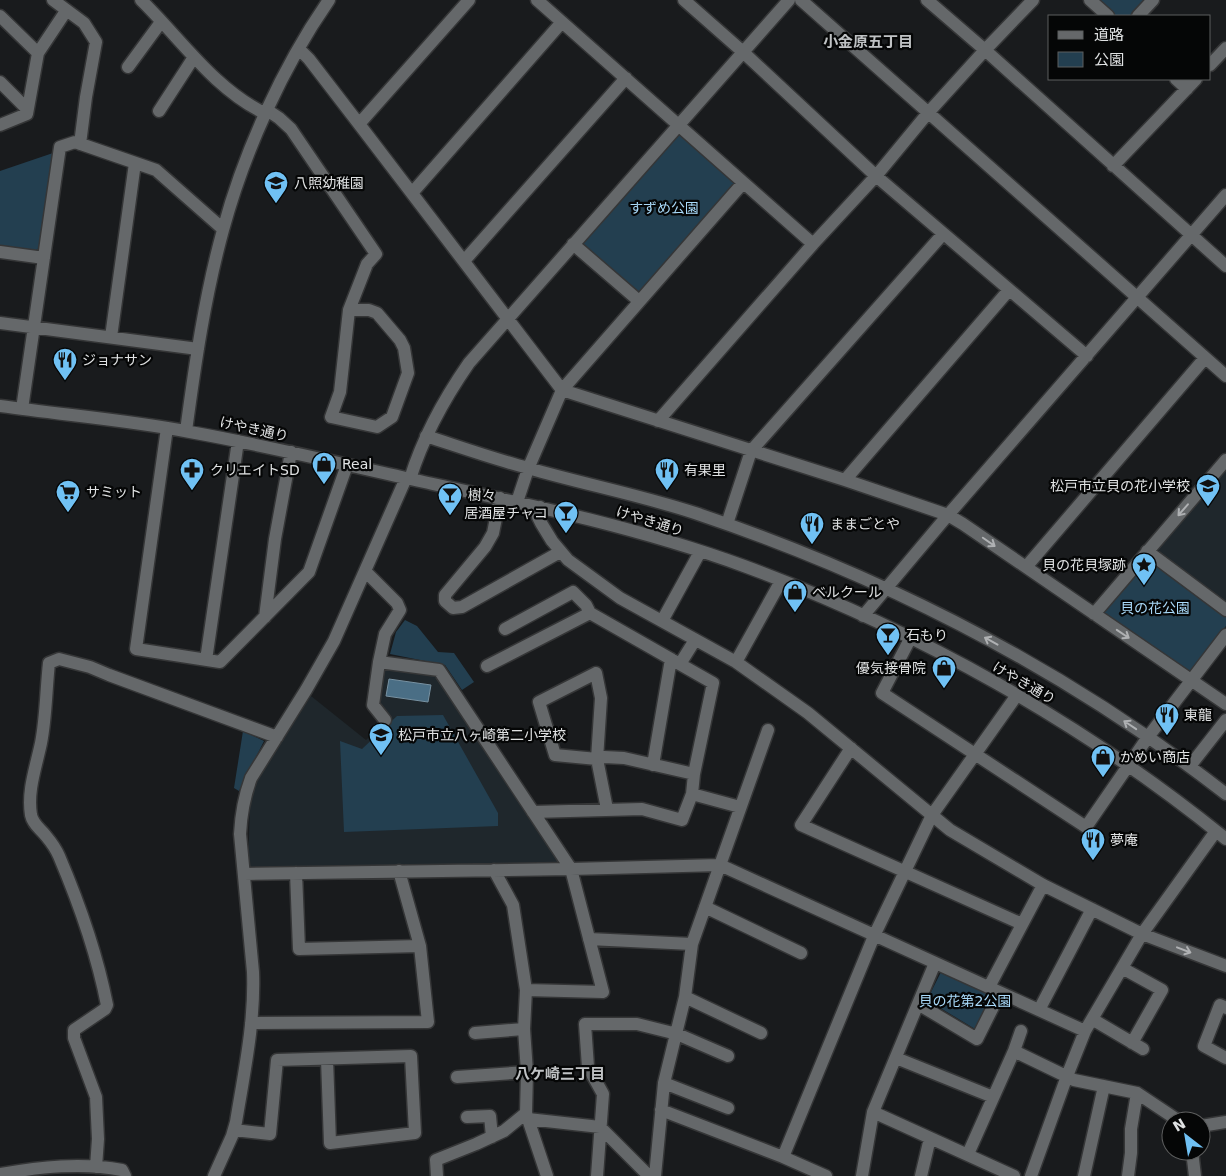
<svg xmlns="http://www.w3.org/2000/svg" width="1226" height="1176" viewBox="0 0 1226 1176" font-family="'DejaVu Sans','Noto Sans JP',sans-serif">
<rect width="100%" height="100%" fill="#191b1d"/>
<path fill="#1f272c" d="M1226,466V605L1156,553L1155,548Z
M385,667L438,675L558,859L557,864L253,870L248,868L250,806L254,787L262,772L311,696L366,740L388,719L376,704L381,670Z"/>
<path fill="#233f50" d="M1090,0H1146L1129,16H1108Z
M677,135H681L734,181V187L641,292L635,293L582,246L583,242Z
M53,153L39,248L35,251L0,246V171Z
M1149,559L1226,617V626L1192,671L1187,673L1104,616L1103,610Z
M405,620L417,626L438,652L454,653L474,682L462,690L445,665L390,654L396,632Z
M443,715L498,813V826L344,832L340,741L362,749L397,716Z
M243,731L264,741L239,791L234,788Z
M941,972L992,993L975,1029L927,1000Z"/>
<path fill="#4a6e85" stroke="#7791a1" d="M389,679L431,685L428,702L386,696Z"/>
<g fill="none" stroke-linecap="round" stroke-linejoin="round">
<defs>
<path id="minor" d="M53,0L84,23L96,42L86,97L80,144
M141,0C181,39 214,89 266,114
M537,0L813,244
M684,0L743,52L876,176L1087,356
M801,0L1226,376
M927,0L985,50L1226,266
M1090,0L1108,16
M0,16L38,53
M1138,16L1153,0
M299,49L309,59L359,124L562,390L845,480L948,515L963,524L1226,704
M1210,65L1226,48
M128,67L161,22
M1176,79L1187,89
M0,82L27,109
M267,110L279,118L291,129L376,254L367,264L349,310L340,392L331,417L377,427L392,417L408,373L404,348L400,340L377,313L369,310H349
M159,111L194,57
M359,124L469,0
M0,125L27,114L38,53L66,11
M1113,166L1196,79
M412,193L562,22
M573,244L639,301
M0,252L44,258
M464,261L626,78
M0,323L198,349
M111,337L135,163
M0,406C63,415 128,420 190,432C269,446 346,465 424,482C531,505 640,528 744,566C917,630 1083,723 1226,839
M22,409L60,147L75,142L156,170L223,229
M658,421L813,244L876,176L928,113L985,50L1033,0
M167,428L136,649L220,662L309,572L347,465
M186,431C195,364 205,295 223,230C244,152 283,66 329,0
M426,436C460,447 494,459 528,468C583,484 640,495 695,513C886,577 1066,670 1226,794
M410,479C423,437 444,399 469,363L789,0
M845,480L1009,290
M500,498L493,533L485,547L445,595V601L453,608L462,607L560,552
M517,502L528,469L562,390L743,183
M540,507L538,517L541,523L552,541L568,560L620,598L736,662L808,713L950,830L1043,885L1142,934L1226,966
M727,524L751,451L943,234
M1147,551L1226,610
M1026,567L1205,358
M365,571L397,603L400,610L385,634L379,662L373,705L385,720
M1094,614L1226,460
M863,616L948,515L1226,195
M265,617L275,539L291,452
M662,621L700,552
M505,629L573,592L586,605L590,613L713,683L694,774L692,794
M910,639L882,693L1086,827L1148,737L1226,635
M206,660L238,441
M379,662L439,670L571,869L603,992L526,990
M736,662L781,581
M680,664L695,640
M487,666L590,613
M851,748L801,825L1022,924
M653,765L671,659
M1190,766L1226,720
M607,809L597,759L601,698L596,673L539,702L555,755L597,759L604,757L624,758L694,774
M533,812L642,809L682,820L692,794L740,807
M494,870L513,905L526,990L524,1029L527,1072L526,1113L547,1176
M296,873L299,949L420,946
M244,874L571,869L720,865L1085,1031
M705,907L801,953
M589,939L692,944
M1122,968L1162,990L1132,1043
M989,987L1043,885
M685,997L761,1033
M918,1004L977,1039L1000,993
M1226,1008L1220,1005L1204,1046L1226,1058
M1039,1010L1092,909
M1092,1019L1143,1049
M251,1023L428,1022L420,946L399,871
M475,1033L524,1029
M1014,1051L1074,1080L1137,1093L1179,1121
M896,1058L993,1097
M457,1077L527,1072
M664,1083L728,1108
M661,1110L783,1157L826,1176
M873,1112L1014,1176
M467,1117L490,1116L492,1137
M528,1119L600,1127L649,1176
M1201,1126L1226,1122
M234,1130L270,1134L277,1060L411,1056L415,1133L330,1143L327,1059
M1192,1151L1195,1176
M968,1154L1014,1051L1021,1031
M783,1157L874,936L932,815L1017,695
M96,1167L98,1139L96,1097L74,1038V1030L105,1009L107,1005C97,954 79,903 59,856C56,849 51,842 46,836C41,829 33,825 31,815C27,791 36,767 41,743C46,718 46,690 49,663L59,659L90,667L109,675L277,737
M0,1174C40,1167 82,1162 122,1170L125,1176
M214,1176L232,1136L236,1122C244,1073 255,1022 253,972L240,834C241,814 244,797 251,778L306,690L334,641L406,478
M437,1176L436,1160L476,1144L504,1131L526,1113
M597,1176L603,1094L588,1067L585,1024H637L677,1034L728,1056
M655,1176L664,1083L685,997L692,944L768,730
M862,1176L873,1112L935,963
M921,1176L930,1138
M1031,1176L1067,1076L1085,1031L1142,934L1216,831
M1084,1176L1104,1086
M1128,1176L1131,1153V1129L1137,1093"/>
</defs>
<use href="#minor" stroke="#353637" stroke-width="15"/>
<use href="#minor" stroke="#65686a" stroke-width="12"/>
</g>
<defs><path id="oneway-shaft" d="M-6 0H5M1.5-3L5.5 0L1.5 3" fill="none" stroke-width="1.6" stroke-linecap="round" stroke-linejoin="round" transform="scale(1.25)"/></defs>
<g stroke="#afb1b3">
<use href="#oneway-shaft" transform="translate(1183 510) rotate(131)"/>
<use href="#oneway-shaft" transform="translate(989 542) rotate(35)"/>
<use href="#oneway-shaft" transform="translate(1123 634) rotate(34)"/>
<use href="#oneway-shaft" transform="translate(991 641) rotate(-151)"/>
<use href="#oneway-shaft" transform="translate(1130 725) rotate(-146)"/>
<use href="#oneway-shaft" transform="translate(1184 950) rotate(21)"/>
</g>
<defs>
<symbol id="school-pin" viewBox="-11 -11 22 30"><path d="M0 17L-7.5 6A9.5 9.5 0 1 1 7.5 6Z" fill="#70c1f4" stroke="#050606"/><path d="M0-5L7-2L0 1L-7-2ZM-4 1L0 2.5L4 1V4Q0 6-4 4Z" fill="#111"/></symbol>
<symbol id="restaurant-pin" viewBox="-11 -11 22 30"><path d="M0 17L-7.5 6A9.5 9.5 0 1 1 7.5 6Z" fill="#70c1f4" stroke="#050606"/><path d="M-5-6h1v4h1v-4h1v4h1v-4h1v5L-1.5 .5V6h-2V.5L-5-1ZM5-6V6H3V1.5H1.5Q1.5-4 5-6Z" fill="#111"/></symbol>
<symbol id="shop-pin" viewBox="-11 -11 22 30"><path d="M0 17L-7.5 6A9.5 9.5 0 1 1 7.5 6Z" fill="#70c1f4" stroke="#050606"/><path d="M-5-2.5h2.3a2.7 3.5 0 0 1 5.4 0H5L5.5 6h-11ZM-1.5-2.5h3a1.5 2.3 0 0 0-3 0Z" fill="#111"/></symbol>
<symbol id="pharmacy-pin" viewBox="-11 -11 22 30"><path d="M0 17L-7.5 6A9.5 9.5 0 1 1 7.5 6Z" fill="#70c1f4" stroke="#050606"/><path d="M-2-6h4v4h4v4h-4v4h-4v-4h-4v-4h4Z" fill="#111"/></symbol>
<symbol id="supermarket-pin" viewBox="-11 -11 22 30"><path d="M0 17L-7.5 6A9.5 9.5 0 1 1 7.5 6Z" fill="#70c1f4" stroke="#050606"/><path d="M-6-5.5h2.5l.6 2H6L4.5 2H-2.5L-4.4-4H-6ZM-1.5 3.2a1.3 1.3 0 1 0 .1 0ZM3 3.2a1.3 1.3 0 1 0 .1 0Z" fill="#111"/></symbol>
<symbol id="bar-pin" viewBox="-11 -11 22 30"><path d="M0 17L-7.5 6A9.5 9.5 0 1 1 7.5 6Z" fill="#70c1f4" stroke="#050606"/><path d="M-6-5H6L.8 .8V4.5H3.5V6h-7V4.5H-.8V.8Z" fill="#111"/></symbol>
<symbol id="sight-pin" viewBox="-11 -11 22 30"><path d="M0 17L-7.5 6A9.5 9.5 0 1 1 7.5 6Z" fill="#70c1f4" stroke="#050606"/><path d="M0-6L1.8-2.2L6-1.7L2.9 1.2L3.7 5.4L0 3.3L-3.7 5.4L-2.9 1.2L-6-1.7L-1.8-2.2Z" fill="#111"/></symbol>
</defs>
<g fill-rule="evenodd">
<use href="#school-pin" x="262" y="169" width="28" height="38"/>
<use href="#restaurant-pin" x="51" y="346" width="28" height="38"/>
<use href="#shop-pin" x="310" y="450" width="28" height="38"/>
<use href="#pharmacy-pin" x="178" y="456" width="28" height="38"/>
<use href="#restaurant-pin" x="653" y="456" width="28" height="38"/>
<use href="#school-pin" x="1194" y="472" width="28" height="38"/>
<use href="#supermarket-pin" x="54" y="478" width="28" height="38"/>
<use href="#bar-pin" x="436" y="481" width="28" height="38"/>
<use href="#bar-pin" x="552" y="499" width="28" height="38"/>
<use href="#restaurant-pin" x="798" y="510" width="28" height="38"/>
<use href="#sight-pin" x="1130" y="551" width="28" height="38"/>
<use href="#shop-pin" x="781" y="578" width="28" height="38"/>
<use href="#bar-pin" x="874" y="621" width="28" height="38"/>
<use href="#shop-pin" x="930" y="654" width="28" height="38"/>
<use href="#restaurant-pin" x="1153" y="701" width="28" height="38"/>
<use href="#school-pin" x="367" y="721" width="28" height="38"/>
<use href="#shop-pin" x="1089" y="743" width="28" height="38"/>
<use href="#restaurant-pin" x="1079" y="826" width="28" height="38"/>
</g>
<g text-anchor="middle" stroke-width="4.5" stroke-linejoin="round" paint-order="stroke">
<g font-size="14" fill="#e0e2e3" stroke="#050606" text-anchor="start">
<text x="294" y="188">八照幼稚園</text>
<text x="82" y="365">ジョナサン</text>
<text x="342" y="469">Real</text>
<text x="210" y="475">クリエイトSD</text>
<text x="684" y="475">有果里</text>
<text x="1190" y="491" text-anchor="end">松戸市立貝の花小学校</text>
<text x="86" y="497">サミット</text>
<text x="468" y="500">樹々</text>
<text x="548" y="518" text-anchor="end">居酒屋チャコ</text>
<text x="830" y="529">ままごとや</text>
<text x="1126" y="570" text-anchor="end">貝の花貝塚跡</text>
<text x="812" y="597">ベルクール</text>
<text x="906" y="640">石もり</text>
<text x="926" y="673" text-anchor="end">優気接骨院</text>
<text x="1184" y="720">東龍</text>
<text x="398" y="740">松戸市立八ヶ崎第二小学校</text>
<text x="1120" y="762">かめい商店</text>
<text x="1110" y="845">夢庵</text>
</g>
<g font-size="14" fill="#a9dafa" stroke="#050606">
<text x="664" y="213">すずめ公園</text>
<text x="1155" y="613">貝の花公園</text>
<text x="965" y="1006">貝の花第2公園</text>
</g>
<g font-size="14" fill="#e0e2e3" stroke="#050606">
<text transform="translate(254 429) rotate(12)" y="5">けやき通り</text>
<text transform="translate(650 521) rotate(17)" y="5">けやき通り</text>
<text transform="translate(1024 683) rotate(30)" y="5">けやき通り</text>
</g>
<g font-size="15" font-weight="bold" fill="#bfc2c4" stroke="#050606">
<text x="868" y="47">小金原五丁目</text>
<text x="560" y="1079">八ケ崎三丁目</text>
</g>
</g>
<rect x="1048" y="15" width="162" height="65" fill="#050606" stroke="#5d5e5e"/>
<rect x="1058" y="31" width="25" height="8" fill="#65686a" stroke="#5d5e5e"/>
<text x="1094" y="40" font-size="15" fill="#e0e2e3">道路</text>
<rect x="1058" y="52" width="25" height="15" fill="#233f50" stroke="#5d5e5e"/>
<text x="1094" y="65" font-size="15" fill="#e0e2e3">公園</text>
<g transform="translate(1186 1136) rotate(329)"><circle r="24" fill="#050606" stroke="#5d5e5e"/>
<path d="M0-4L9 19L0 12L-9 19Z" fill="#70c1f4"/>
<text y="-8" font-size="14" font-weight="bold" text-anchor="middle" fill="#e0e2e3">N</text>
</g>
</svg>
